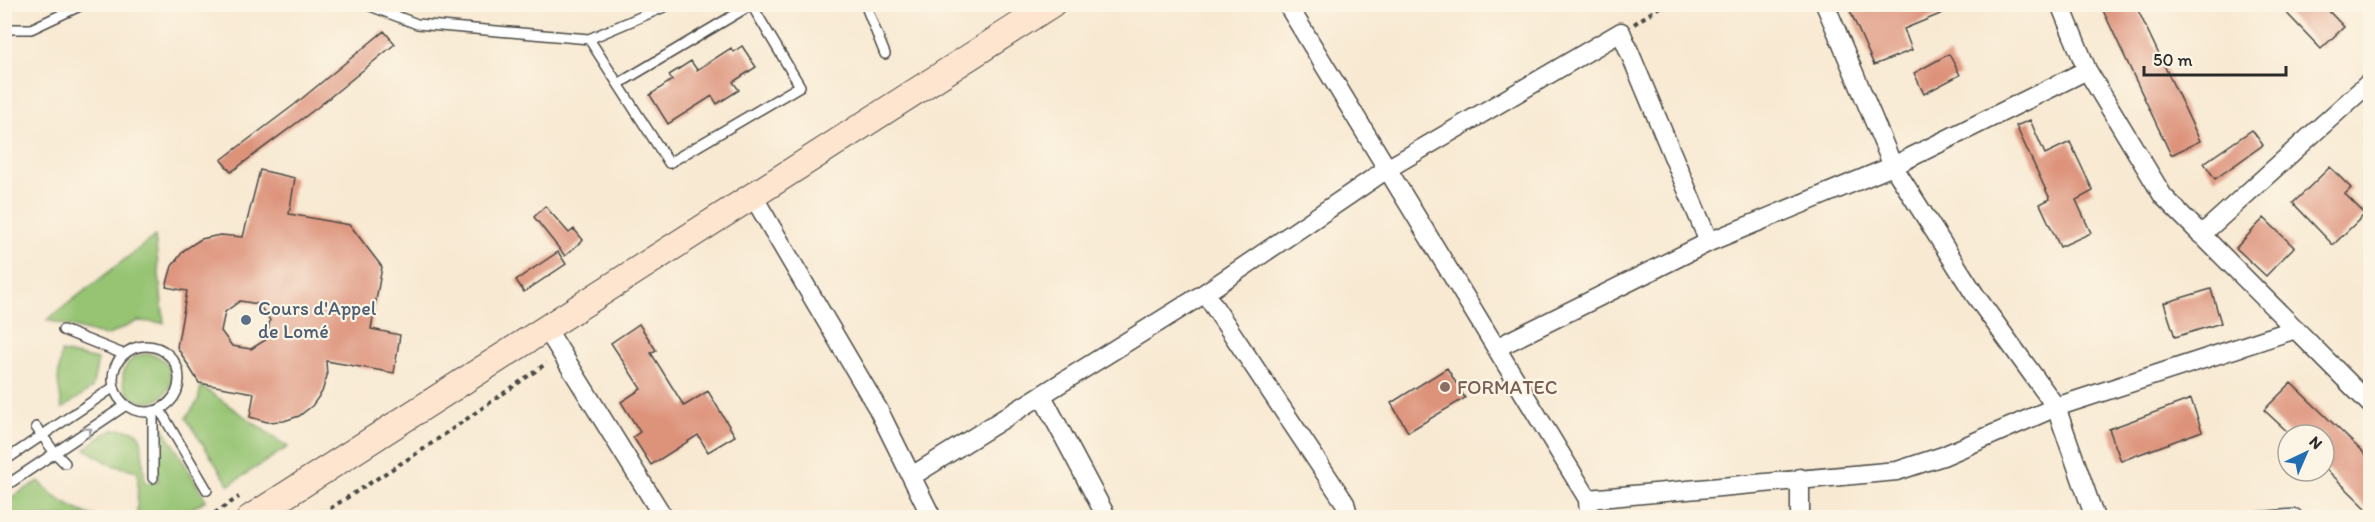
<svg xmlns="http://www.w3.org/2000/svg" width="2375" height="522" viewBox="0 0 2375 522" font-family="Itim,sans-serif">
<rect width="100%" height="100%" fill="#fcf5e5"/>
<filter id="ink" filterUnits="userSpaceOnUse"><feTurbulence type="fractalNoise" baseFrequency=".0167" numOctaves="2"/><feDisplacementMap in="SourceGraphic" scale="12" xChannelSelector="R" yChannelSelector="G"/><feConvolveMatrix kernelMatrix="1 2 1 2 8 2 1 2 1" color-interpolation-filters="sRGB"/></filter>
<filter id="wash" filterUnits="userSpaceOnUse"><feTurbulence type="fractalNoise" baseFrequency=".008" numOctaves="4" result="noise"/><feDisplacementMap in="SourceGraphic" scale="24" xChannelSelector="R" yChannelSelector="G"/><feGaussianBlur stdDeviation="1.35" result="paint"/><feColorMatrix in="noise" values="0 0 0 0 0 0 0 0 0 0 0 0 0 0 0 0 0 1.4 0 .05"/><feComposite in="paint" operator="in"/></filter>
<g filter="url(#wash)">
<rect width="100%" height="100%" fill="#f8e9d2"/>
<path fill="#96c473" stroke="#60784f" stroke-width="1.5" d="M155,236L164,323L138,321L106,336L47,320Z
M61,352L98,360L92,388L62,409L58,380Z
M123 378a24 24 0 1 1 48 0a24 24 0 1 1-48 0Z
M201,386L204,388L288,447L229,485L186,418L198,401Z
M162,425L206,500L178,517H137L138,471L112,465L85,449C105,434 110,424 137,432L141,439L145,483L158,482L156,429Z
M39,481C55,500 73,509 96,517H5V501Z"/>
<g id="blocks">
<path fill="#dd927a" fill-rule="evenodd" d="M1847,4H1962V5L1904,29L1912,50L1874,65Z
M2100,4H2135L2200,141L2171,155Z
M2278,4H2322L2344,27L2321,49Z
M384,31L395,44L318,107L231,172L221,160L294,105Z
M742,46L756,67L733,82L739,90L717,104L712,96L668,124L650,95L672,80L669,75L691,61L697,70L731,48L733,52Z
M1949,54L1960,75L1924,94L1914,73Z
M2030,120L2045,154L2070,142L2093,191L2076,200L2091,233L2060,247L2040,204L2050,199L2016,126Z
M2252,130L2263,145L2215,179L2204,163Z
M2330,167L2351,188L2345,194L2365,214L2333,245L2293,203Z
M260,170L295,178L289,214L350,225L382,267L371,329L400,335L394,373L326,361L327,376L322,392L312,406L299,416L284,421L267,422L250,417L254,393L199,383L177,347L187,291L166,287L172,266L184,250L201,239L220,235L243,237ZM240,301L258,304L270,320L267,339L251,349L232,346L221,331L225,312Z
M545,206L569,233L574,229L583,240L565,256L534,217Z
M2264,218L2294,247L2266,276L2236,248Z
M558,252L566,264L524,292L516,280Z
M2211,289L2221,323L2175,337L2164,303Z
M639,324L656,350L651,353L684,406L708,391L735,436L708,452L698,435L651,465L633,437L640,432L621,402L641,389L611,343Z
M1447,368L1465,398L1408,432L1391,403Z
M2291,383L2370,459V512L2324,467V435H2291L2264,410Z
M2191,399L2202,431L2121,461L2109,429Z"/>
</g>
</g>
<g filter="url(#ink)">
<use href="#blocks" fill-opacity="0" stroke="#4a4844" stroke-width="1.5"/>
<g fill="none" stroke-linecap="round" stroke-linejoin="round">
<defs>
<path id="lane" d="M365,4L417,24L589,39L671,4
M865,4L885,54
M4,29H31L84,4
M589,39L669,163L800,86L751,4
M618,84L751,5
M63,330L123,354
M113 379a33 33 0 1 1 66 0a33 33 0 1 1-66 0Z
M160,410L207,490
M153,411V478
M36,427L55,453L65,463
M4,461L114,387
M4,487L126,405
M2241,518L2296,514L2300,518"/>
<path id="street" d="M1287,4L1588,499L1589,518
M1825,4L1893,166L1975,295L2056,407L2095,518
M2060,4L2087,70L2163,196L2370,404
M753,196L878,409L932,518
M2201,235L2370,82
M1205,293L1345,503L1349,518
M546,328L664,518
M1496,348L1709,242L1893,166L2087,70
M1042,396L1107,518
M912,476L1205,293L1387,169L1621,32L1709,242
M1800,478V518
M1588,499L1897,471L1943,456L2056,407L2296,329"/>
<path id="secondary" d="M250,518L1052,4"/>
</defs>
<use href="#lane" stroke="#4a4844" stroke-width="12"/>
<use href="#street" stroke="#4a4844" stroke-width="21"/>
<use href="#secondary" stroke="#4a4844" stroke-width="28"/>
<path stroke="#4a4844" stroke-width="4" stroke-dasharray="4.5 4.5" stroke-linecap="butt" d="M1634,24L1664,4
M207,518L239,497
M315,518L422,450L547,363"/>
<use href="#lane" stroke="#fff" stroke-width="9"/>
<use href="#street" stroke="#fff" stroke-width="18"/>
<use href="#secondary" stroke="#fde5d0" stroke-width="26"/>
</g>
<defs><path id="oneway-chevron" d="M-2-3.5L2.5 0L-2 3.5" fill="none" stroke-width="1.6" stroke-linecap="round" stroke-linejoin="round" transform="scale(1.5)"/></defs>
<use stroke="#a0a0a0" href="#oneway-chevron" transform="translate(88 431) rotate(-34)"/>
</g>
<circle fill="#5c6f8a" stroke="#fcf5e5" stroke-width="2" cx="246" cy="320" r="6"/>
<circle fill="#8d6e63" stroke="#fcf5e5" stroke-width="2" cx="1445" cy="387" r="6"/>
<g text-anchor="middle" stroke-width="4.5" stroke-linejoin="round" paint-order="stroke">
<g font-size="20" fill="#4e5e75" stroke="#fcf5e5" text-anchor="start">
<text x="258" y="315">Cours d'Appel<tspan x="258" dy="23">de Lomé</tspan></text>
</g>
<g font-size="20" fill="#785e54" stroke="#fcf5e5" text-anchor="start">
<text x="1457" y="394">FORMATEC</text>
</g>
</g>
<rect width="2375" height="522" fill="none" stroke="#fcf5e5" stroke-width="24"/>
<g transform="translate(2306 453) rotate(44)"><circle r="28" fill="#fcf5e5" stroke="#a8a49b" stroke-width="1.5"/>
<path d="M0-4.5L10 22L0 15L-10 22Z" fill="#1f6fb2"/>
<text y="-9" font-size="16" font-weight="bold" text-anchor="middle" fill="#2b2b2b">N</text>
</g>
<path d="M2144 66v9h142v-9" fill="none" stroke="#2b2b2b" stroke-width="3"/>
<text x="2153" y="66" font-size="18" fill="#2b2b2b" stroke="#fcf5e5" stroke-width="4.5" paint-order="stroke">50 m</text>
</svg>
